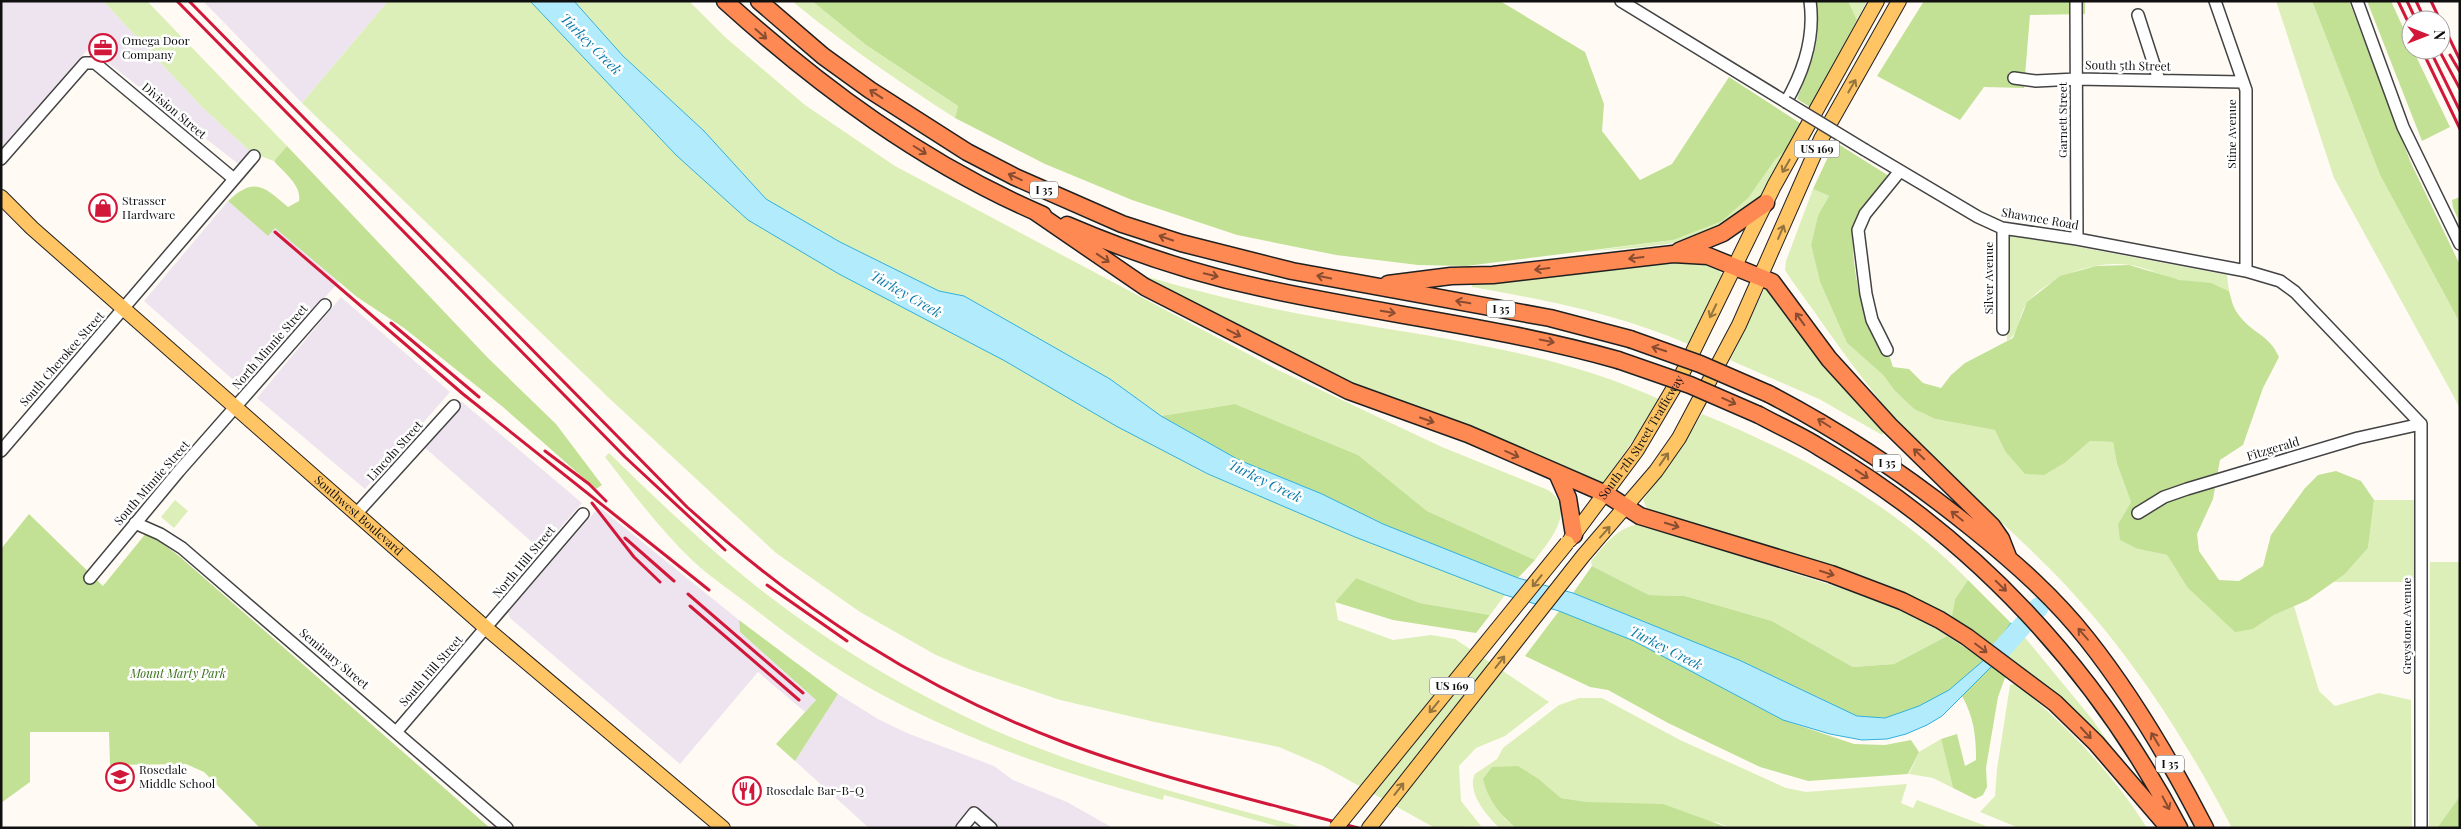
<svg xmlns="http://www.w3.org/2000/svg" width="2461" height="829" viewBox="0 0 2461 829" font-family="'Playfair Display',serif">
<rect width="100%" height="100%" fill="#fffbf4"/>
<path fill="#ede4ef" d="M1,1H103L202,107L252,153L241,166L89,48L1,148Z
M203,1H388L302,103Z
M228,201L268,236L275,227L339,282L243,387L239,385L144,301Z
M341,297L450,392L365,489L257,398Z
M461,401L582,503L541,550L423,446Z
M599,507L739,620L740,632L816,700L805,712L758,672L680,764L510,618L508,612Z
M838,694L878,719L907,733L994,766L1013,780L1067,802L1113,828H1000L973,805L955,828H869L795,761Z"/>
<path fill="#dcefb8" d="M103,1H147L287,146L274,161L252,153L202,107Z
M388,1H530L676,155L748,220L839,274L1005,361L1116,426L1207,474L1355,537L1505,595L1490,615L1420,603L1356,578L1335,602L1338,620L1393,640L1431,635L1455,639L1549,702L1505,736L1476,748L1459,766L1461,801L1481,826L1435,828L1323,766L1279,747L1155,722L1060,700L969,669L936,655L860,612L776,553L610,399L302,103Z
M574,1H689L725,37L805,105L895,166L1278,370L1442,447L1548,490C1577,510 1550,540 1535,560L1427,511L1358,455L1235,404L1161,416L1110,379L964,296L939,291L840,242L766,199L704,131L623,56Z
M792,1H812L866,45L958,106L955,118C899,82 844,44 792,1Z
M1848,1H1867L1857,20Z
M2276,1H2312L2380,175L2460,323V408L2334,178Z
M1791,145C1781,163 1772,184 1758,200C1717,249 1642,246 1584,252L1673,240L1749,197L1775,160Z
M1813,189L1829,196L1818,215L1811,245L1820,282L1847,343L1883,375L1895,391L1914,409L1935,419L1996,430L2005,451L2066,462L2090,441L2113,442L2117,464L2131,502L2118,524L2138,549L2167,555L2187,587L2253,629L2274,615L2294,606L2319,691L2335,706L2379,693L2411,700L2412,828H2232C2182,732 2124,643 2048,567C1997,515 1938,470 1891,414C1854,370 1822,322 1788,275L1785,270L1786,261Z
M2011,234L2227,275L2229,291C2208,281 2202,284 2181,280C2163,277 2146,267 2129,265C2096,260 2050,276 2028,302C2018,313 2021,333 2007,341L2008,237Z
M1670,261C1687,261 1712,257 1722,275L1688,344C1618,314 1546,300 1472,287V282Z
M1148,277C1207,294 1267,309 1328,319C1440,338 1557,352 1661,400L1602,485L1342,381L1148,281Z
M1765,288L1769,289L1826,367L1885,431L1882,435L1819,399L1730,360Z
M1702,414C1802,455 1891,502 1968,580L1955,599L1951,621L1648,511L1643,500L1683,445Z
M609,453C653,496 698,539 746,578C825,642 915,696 1008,736C1103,776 1206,800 1305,828H1284L1164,795L1163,800C1055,772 929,728 835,667C806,649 779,628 752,607C733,592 711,578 693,561C660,530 633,493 605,457Z
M175,500L188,511L174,528L161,517Z
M2374,500H2417L2415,582H2333L2345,574L2368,548Z
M1639,524C1692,541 1745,558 1799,575C1848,590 1904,606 1947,636L1894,664L1853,667L1772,621L1685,596L1649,595L1592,566L1591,561C1606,544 1616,528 1639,524Z
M2430,562H2460V796L2437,828H2429Z
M2023,635L2092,719L2121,760L2045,686L2005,654Z
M2016,684C2067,726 2112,772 2147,828H2019L1980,812L1995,796L1997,769L2010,685Z
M1579,698H1602L1680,740L1786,788L1806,792L1907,784L1901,803L1913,808L1917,800L1991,828H1729L1719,823L1561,798L1540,780L1504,818L1516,828H1500C1487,817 1466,791 1475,774L1497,759L1503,748L1559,705Z
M1941,739L1953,788L1933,778L1909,774L1919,752Z"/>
<path fill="#c2e195" d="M812,1H1500L1585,52L1604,104L1602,131L1640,180L1672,164L1729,77L1803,125L1791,145L1775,160L1749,197L1722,221L1673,240L1466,266L1418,265L1336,255L1237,235L1132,200L1045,164L955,118L958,106L866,45Z
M1816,1H1848L1857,20L1810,107L1797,99C1812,61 1822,43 1816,1Z
M1924,1H2085V14L2030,15L2024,88L1984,87L1960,120L1877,76Z
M2312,1H2349L2411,163L2460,265V323L2380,175Z
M2367,1H2391L2411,45V50H2413L2450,127L2422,141Z
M1835,142L1889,176C1879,189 1863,204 1856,219C1845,243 1864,344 1889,355L1893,367L1909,369L1923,383L1941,388L1951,375L1965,363L2013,338L2027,302L2060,276L2096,266L2129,265L2180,280L2211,283L2229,291C2231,298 2233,308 2238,314C2251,333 2269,334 2279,357L2263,388L2243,445L2220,460L2213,499L2197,534L2199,551L2219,580L2239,581L2263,566L2271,535L2305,488L2318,475L2336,471L2361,481L2374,500L2368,548L2345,574L2308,600L2274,615L2253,629L2235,632L2187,587L2167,555L2138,549L2120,540L2118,524L2131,502L2117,464L2113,442L2090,441L2066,462L2044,475L2025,474L2005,451L1995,430L1935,419L1914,409L1895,391L1883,375L1847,343L1820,282L1811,245L1818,215L1829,196L1813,189Z
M287,146L488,358L556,424L602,485L596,489L503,407L404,328L357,297L275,228L268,236L228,201C255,176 264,187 288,207L299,201C302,185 283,172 274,161Z
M2460,197V223L2453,208L2452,200Z
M1235,404L1358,455L1427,511L1535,560L1518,578L1383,524L1322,494L1239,460L1161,416Z
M29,514L103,586L147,532L179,556L490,828H260L204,772L186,764L110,765L109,732H30V782L1,803V549Z
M1592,566L1649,595L1685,596L1772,621L1853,667L1894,664L1947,636L1984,660L1949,691L1919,706L1885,718L1857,716L1739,660L1573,593Z
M1356,578L1420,603L1490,615L1476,633L1393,620L1335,602Z
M1968,580L2011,623L1993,647L1951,621L1955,599Z
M1559,611L1634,641L1783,720L1854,744L1885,745L1911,740L1919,752L1908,774L1808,781L1760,767L1668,723L1608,690L1590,687L1525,656Z
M739,620L838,694L795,761L776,744L816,700L740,632Z
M1994,664L2006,675L1998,697L1986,768L1987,787L1983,795L1975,799L1953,788L1941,739L1957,734L1965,766L1976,760C1976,737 1974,717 1962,696Z
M1518,766L1540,780L1561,798L1587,802L1663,804L1729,828H1516C1500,815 1488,800 1483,779L1492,767Z
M2460,796V828H2437Z"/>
<path fill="#b2ebfc" stroke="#31afdc" d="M530,1H574L623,56L704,131L766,199L840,242L939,291L964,296L1110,379L1161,416L1239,460L1322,494L1383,524L1518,578L1573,593L1739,660L1857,716L1885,718L1919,706L1949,690L1984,660L2011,623L2023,635L1942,716L1927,725L1906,734L1887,739L1862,740L1830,734L1783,720L1634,641L1559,611L1505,595L1355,537L1208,474L1116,426L1005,361L839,274L748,220L676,155Z"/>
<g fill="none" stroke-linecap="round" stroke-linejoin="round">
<path stroke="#b2ebfc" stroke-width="20" d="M2001,650L2039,607"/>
<defs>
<path id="minor" d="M1621,1L1786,102C1804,71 1815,37 1810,1
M2076,1L2077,239
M2215,1L2246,90V271
M2357,1L2403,127L2460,244
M2138,15L2159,80
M2014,78L2036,81L2076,79L2242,82
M1865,150L1978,217L2002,228L2077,239L2246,271L2280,281L2295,292L2421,424
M1,159L85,63H95L234,179
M2003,228V329
M1887,350L1872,320L1866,294L1858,230L1865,214L1900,171
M1,451L254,156
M2138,513L2164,497L2187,489L2358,438L2421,424
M356,514L454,406
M135,523L160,534L182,548L507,828
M90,578L179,471L325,305
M397,731L583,514
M962,828L974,813L991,828
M2421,828V424"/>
<g id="major">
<path id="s1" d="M1,197L32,228L486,628L723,828"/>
<path id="s2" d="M1570,540L1637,450L1682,374L1774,186L1877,1"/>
<path d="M1369,828L1583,556L1656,471L1679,438L1739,325L1821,139L1899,1"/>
</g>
<path id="highway" d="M725,1C820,87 924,164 1043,215
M759,1L823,56L870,90L967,152L1015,177L1122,224L1181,243L1292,271L1550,318L1630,339
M1034,211L1145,287L1349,391L1468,434L1606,494L1640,516L1831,574L1902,601L1940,620L1967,637L2055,703L2096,743L2169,828
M1067,225C1130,252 1195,274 1262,288C1380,314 1501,327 1618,360
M1679,251L1723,233L1766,203
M1388,284L1451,276L1493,275L1673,254L1708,256L1772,282L1829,359L1889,425L1992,526L2001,539L2008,557
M1769,394C1842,432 1909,477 1973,529C2014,562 2054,597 2087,639C2133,697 2171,762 2205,828
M1759,415C1779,426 1800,435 1819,447C1974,538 2096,669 2179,828
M1557,473L1568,498L1574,535"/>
</defs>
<use href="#minor" stroke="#434343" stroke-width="14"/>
<use href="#major" stroke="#212121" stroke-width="16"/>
<use href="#highway" stroke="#212121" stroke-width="19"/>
<use href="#minor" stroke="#fff" stroke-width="11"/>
<use href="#major" stroke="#ffc464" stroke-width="14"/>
<use href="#highway" stroke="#ff8952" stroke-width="16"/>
<path stroke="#d1183a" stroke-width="3" d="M177,1L625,457L725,550
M189,1L687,507C801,610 918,687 1063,742C1158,778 1260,801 1358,828
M2398,1L2411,28
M2407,1L2416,20
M2416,1L2425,20
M2431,1L2440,20
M2441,21L2460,60
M2422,50L2460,129
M2430,50L2460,111
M2439,50L2460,89
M2450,55L2460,72
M275,232L463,394L709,590
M391,323L479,397
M545,451L589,484L606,501
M592,503L634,557L660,582
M625,538L674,581
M767,585L847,641
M688,594L803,693
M690,606L799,700"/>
<defs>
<path id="minor-bridge" d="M1786,102L1865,150"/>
<path id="major-bridge" d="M1336,828L1567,543"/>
<path id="highway-bridge" d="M1630,339L1700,364L1769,394
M1618,360L1690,385L1759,415"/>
</defs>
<use href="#minor-bridge" stroke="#434343" stroke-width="14" stroke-linecap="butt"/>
<use href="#major-bridge" stroke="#212121" stroke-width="16" stroke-linecap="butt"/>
<use href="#highway-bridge" stroke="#212121" stroke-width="19" stroke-linecap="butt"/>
<use href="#minor-bridge" stroke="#fff" stroke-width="11"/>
<use href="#major-bridge" stroke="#ffc464" stroke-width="14"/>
<use href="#highway-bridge" stroke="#ff8952" stroke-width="16"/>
</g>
<defs><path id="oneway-shaft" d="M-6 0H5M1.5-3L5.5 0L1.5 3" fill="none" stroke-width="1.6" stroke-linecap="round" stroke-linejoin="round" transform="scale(1.25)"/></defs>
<g stroke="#884c31">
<use href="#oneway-shaft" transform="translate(761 34) rotate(41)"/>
<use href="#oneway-shaft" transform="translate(876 94) rotate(-147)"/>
<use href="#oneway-shaft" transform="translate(920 150) rotate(32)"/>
<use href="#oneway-shaft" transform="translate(1015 177) rotate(-155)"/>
<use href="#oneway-shaft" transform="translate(1166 238) rotate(-161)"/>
<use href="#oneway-shaft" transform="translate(1103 258) rotate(34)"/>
<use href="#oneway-shaft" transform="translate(1636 258) rotate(173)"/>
<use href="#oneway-shaft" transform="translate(1542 269) rotate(173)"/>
<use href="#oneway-shaft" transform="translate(1211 275) rotate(14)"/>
<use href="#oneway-shaft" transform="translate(1324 277) rotate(-169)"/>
<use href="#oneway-shaft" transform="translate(1463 302) rotate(-170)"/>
<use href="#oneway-shaft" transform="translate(1388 312) rotate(10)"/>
<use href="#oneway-shaft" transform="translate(1800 319) rotate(-126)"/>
<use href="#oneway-shaft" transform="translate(1234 333) rotate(27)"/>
<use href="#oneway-shaft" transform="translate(1547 341) rotate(12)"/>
<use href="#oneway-shaft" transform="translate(1659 349) rotate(-162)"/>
<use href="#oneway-shaft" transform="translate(1729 401) rotate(24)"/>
<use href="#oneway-shaft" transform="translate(1427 420) rotate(19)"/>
<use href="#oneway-shaft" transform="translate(1824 423) rotate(-148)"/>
<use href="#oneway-shaft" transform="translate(1512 454) rotate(24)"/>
<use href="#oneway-shaft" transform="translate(1919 454) rotate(-136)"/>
<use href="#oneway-shaft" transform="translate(1862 474) rotate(34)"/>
<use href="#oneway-shaft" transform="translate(1957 516) rotate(-141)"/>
<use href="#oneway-shaft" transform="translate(1672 525) rotate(17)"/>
<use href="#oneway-shaft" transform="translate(1827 573) rotate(18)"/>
<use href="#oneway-shaft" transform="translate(2001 586) rotate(44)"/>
<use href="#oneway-shaft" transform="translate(2083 634) rotate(-131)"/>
<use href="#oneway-shaft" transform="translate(1981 648) rotate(37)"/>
<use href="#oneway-shaft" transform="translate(2086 733) rotate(47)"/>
<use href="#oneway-shaft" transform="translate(2155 739) rotate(-121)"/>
<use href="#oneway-shaft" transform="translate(2166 803) rotate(62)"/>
</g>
<g stroke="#93733e">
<use href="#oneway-shaft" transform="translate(1852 86) rotate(-60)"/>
<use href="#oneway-shaft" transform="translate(1786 166) rotate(120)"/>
<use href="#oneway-shaft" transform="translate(1781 232) rotate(-67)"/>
<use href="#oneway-shaft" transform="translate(1713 311) rotate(116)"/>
<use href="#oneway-shaft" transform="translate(1664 459) rotate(-55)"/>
<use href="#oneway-shaft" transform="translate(1605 532) rotate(-48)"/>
<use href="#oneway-shaft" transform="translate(1537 581) rotate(129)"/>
<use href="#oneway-shaft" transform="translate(1500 662) rotate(-52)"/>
<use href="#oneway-shaft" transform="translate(1434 707) rotate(129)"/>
<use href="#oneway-shaft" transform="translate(1399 789) rotate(-52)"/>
</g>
<defs>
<symbol id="office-ring" viewBox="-11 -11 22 22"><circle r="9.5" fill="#fff" stroke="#d1183a" stroke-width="1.5"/><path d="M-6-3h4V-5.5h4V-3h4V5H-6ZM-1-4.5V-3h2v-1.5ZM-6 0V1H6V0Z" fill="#d1183a"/></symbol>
<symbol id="shop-ring" viewBox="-11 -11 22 22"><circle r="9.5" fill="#fff" stroke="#d1183a" stroke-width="1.5"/><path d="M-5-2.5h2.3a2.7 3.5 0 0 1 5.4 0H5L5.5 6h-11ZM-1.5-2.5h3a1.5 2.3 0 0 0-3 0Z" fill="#d1183a"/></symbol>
<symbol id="school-ring" viewBox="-11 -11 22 22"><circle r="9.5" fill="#fff" stroke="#d1183a" stroke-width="1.5"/><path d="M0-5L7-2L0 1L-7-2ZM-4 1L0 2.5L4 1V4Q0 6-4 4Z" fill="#d1183a"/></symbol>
<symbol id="restaurant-ring" viewBox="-11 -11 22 22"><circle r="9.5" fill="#fff" stroke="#d1183a" stroke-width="1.5"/><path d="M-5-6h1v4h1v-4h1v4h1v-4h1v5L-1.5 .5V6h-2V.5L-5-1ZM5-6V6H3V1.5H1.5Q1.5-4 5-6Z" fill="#d1183a"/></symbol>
</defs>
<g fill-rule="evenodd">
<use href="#office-ring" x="87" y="32" width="32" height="32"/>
<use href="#shop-ring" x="87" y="192" width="32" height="32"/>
<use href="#school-ring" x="104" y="761" width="32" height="32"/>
<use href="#restaurant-ring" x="731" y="775" width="32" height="32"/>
</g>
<g text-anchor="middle" stroke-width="5" stroke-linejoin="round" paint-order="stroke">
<g fill="#fff" stroke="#585858" stroke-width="1">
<rect x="1794.5" y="140.5" width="45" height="17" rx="4"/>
<rect x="1030" y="181.5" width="28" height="17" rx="4"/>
<rect x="1487" y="300.5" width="28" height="17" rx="4"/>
<rect x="1873" y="454.5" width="28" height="17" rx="4"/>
<rect x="1429.5" y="677.5" width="45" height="17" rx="4"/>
<rect x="2156" y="755.5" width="28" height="17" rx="4"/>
</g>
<g font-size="11" font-weight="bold" fill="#101010">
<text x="1817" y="153">US 169</text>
<text x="1044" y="194">I 35</text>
<text x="1501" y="313">I 35</text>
<text x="1887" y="467">I 35</text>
<text x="1452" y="690">US 169</text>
<text x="2170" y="768">I 35</text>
</g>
<g font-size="12" fill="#101010" stroke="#fff" text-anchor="start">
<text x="122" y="45">Omega Door<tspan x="122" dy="14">Company</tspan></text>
<text x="122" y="205">Strasser<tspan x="122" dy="14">Hardware</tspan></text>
<text x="139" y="774">Rosedale<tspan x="139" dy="14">Middle School</tspan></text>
<text x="766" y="795">Rosedale Bar-B-Q</text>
</g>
<g font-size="12" fill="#101010" stroke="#fff">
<text transform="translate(2128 66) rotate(1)" y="4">South 5th Street</text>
<text transform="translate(174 111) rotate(40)" y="4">Division Street</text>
<text transform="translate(2063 120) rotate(-90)" y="4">Garnett Street</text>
<text transform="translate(2232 134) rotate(-90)" y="4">Stine Avenue</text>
<text transform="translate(2040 219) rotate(10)" y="4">Shawnee Road</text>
<text transform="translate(1989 278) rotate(-90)" y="4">Silver Avenue</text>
<text transform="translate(270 347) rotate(-49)" y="4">North Minnie Street</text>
<text transform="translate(62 359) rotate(-49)" y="4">South Cherokee Street</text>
<text dy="4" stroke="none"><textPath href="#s2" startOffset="125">South 7th Street Trafficway</textPath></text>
<text transform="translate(2273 449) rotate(-17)" y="4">Fitzgerald</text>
<text transform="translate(395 451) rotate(-48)" y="4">Lincoln Street</text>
<text transform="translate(152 483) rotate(-49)" y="4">South Minnie Street</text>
<text dy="4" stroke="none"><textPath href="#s1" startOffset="479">Southwest Boulevard</textPath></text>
<text transform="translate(524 562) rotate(-50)" y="4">North Hill Street</text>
<text transform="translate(2407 626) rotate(-90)" y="4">Greystone Avenue</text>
<text transform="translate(334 659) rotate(40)" y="4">Seminary Street</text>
<text transform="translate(431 671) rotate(-49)" y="4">South Hill Street</text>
</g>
<g font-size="12" font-style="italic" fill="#377118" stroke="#fff">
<text x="178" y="678">Mount Marty Park</text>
</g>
<g font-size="14" font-style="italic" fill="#0a7aaa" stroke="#fff">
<text transform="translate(591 44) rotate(45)" y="5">Turkey Creek</text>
<text transform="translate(906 294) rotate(30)" y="5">Turkey Creek</text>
<text transform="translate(1265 481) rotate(26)" y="5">Turkey Creek</text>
<text transform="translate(1666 648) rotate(27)" y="5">Turkey Creek</text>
</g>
</g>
<rect width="2461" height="829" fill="none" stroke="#101010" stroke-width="5"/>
<g transform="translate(2426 35) rotate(90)"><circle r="24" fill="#ffffff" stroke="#9f9f9f"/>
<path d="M0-4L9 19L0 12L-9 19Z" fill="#d1183a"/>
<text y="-8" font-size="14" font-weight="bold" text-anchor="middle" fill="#101010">N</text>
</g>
</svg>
